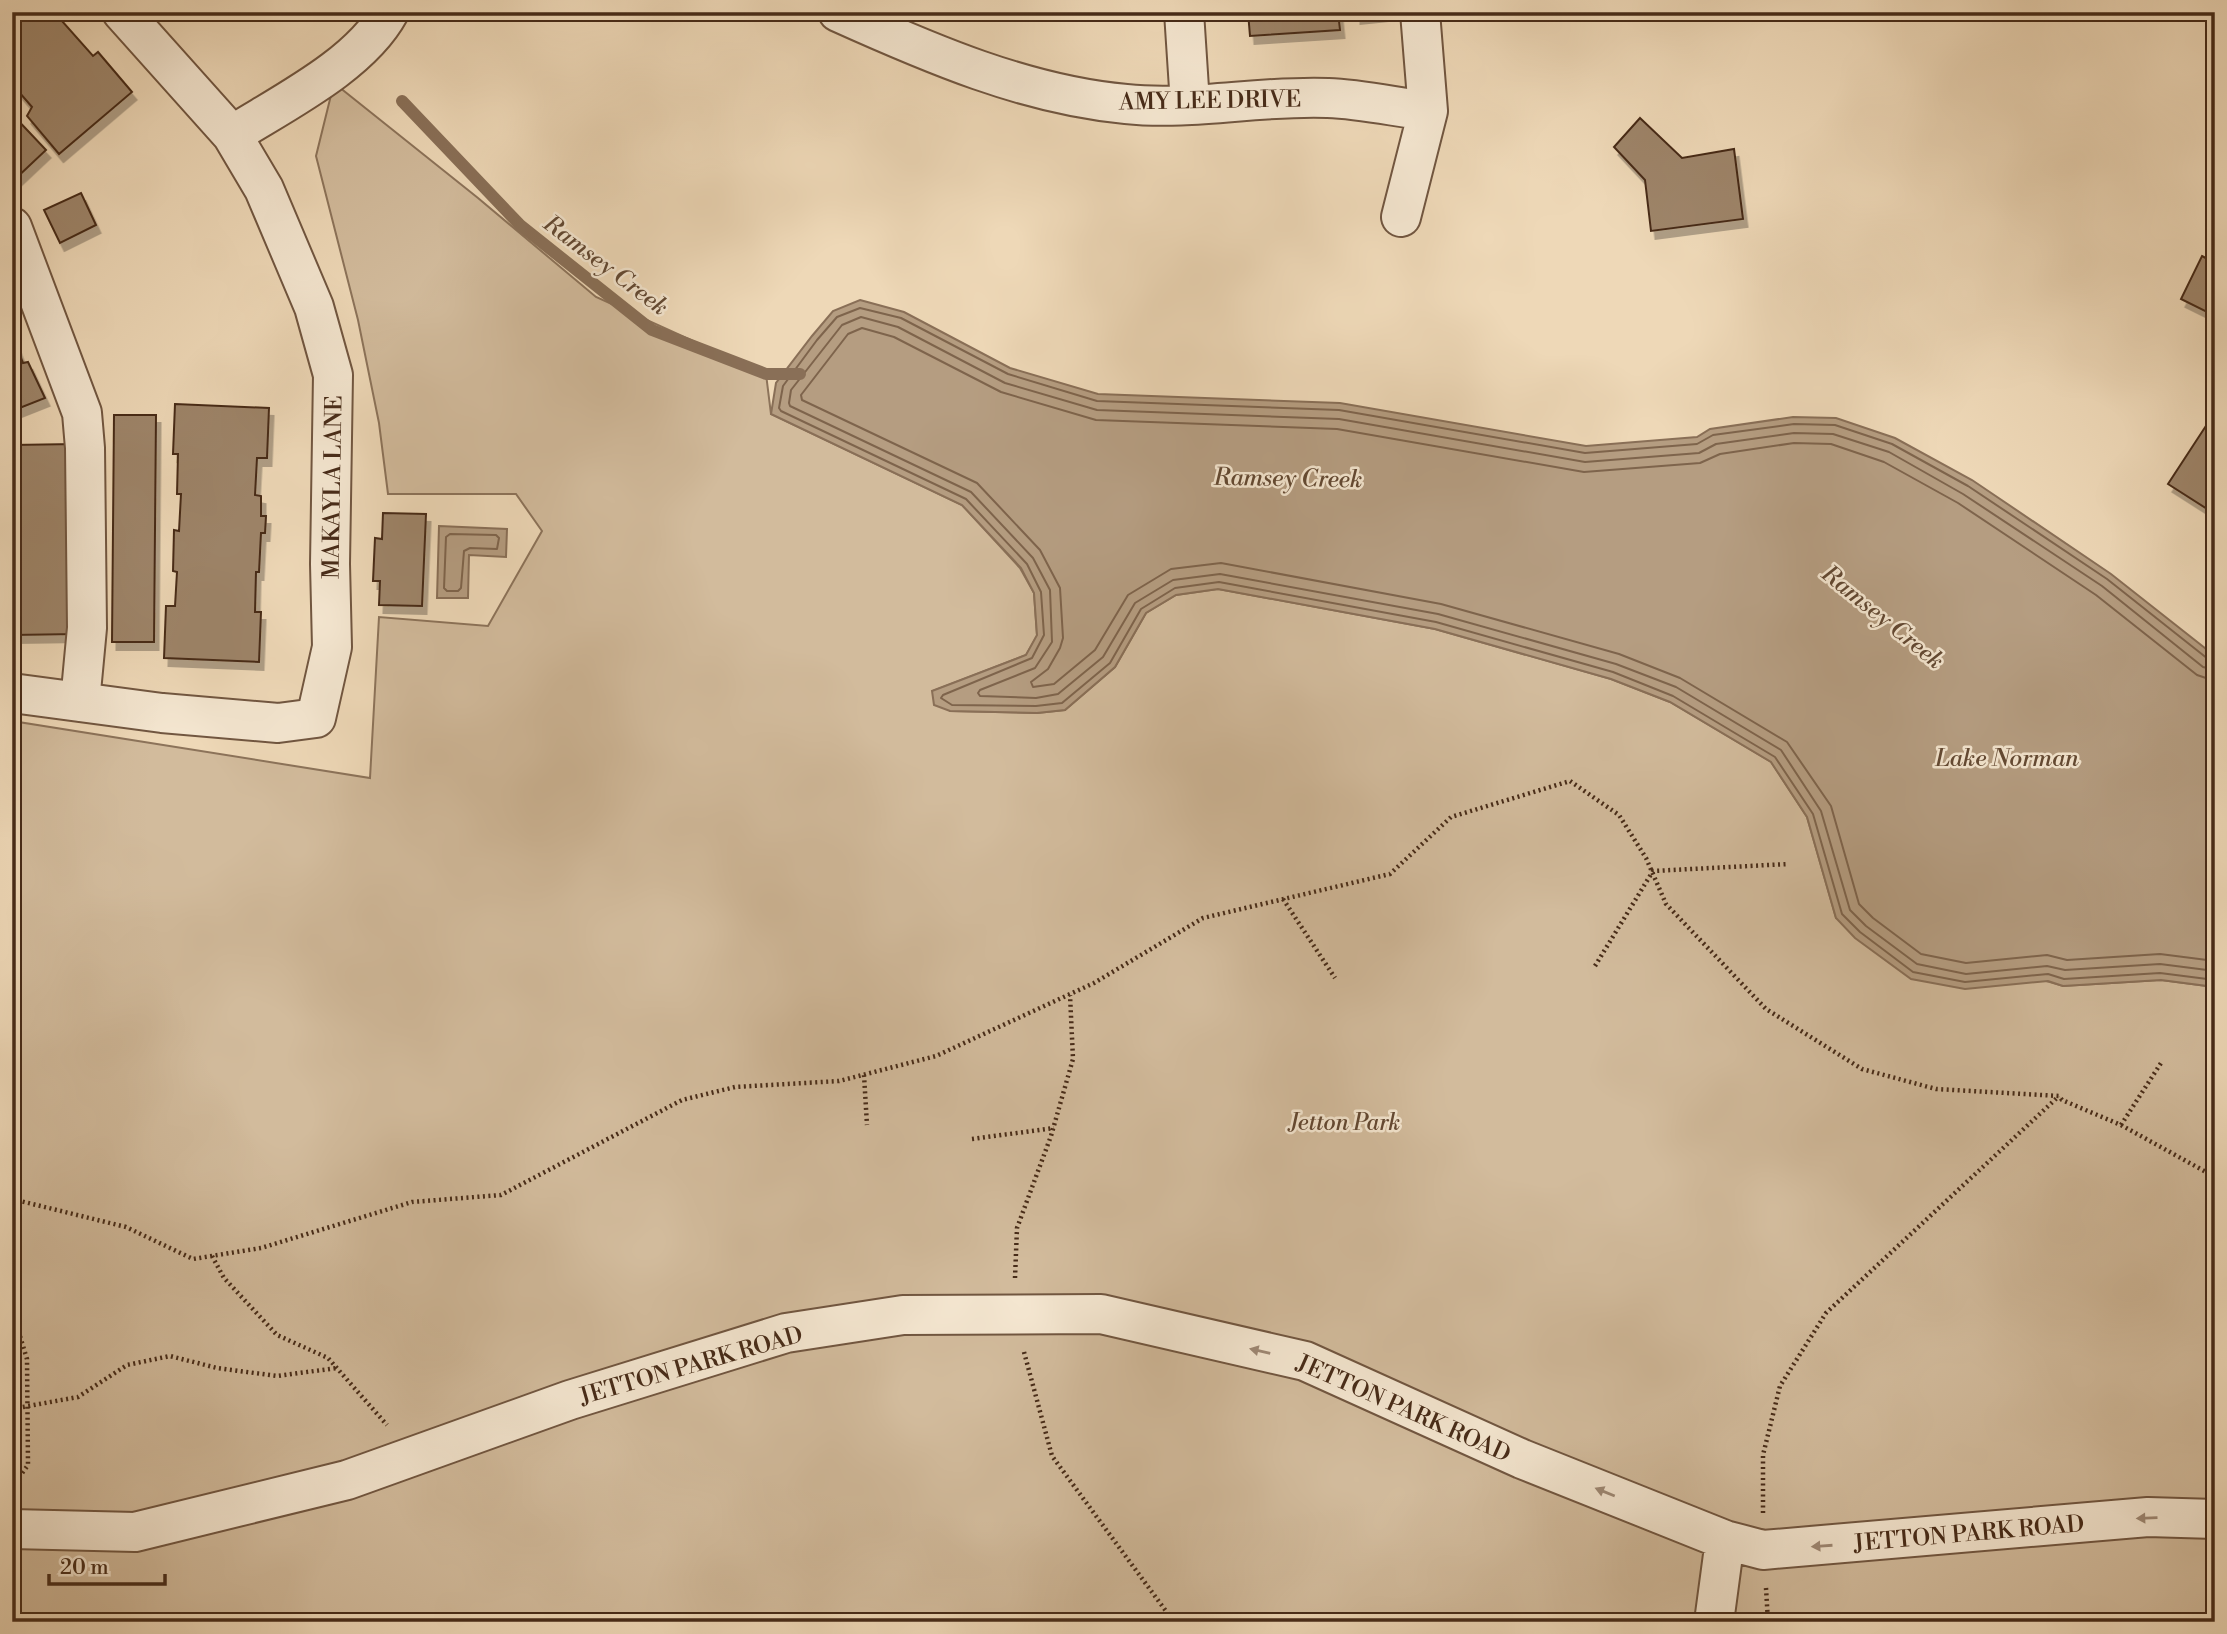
<svg xmlns="http://www.w3.org/2000/svg" width="2227" height="1634" viewBox="0 0 2227 1634" font-family="'Libre Bodoni',serif">
<defs>
<filter id="shadow"><feDropShadow dx="4.5" dy="8" stdDeviation="0" flood-color="#0004"/></filter>
</defs>
<rect width="100%" height="100%" fill="#eed8b7"/>
<filter id="stains"><feTurbulence type="fractalNoise" baseFrequency=".00286" numOctaves="4"/><feColorMatrix values="0 0 0 0 .2 0 0 0 0 .09 0 0 0 0 .02 0 0 0 .5 -.17"/></filter>
<radialGradient id="worn" r=".72"><stop offset=".6" stop-color="#630" stop-opacity="0"/><stop offset="1" stop-color="#630" stop-opacity=".3"/></radialGradient>
<path fill="#d2bb9c" stroke="#8c735a" stroke-width="2" d="M334,83L478,198L596,297L766,374L771,414L962,505L1020,568L1034,593L1037,636L1026,655L933,691L950,711L1037,713L1065,710L1115,667L1146,613L1176,595L1218,589L1435,629L1611,679L1670,702L1771,762L1807,817L1836,918L2063,986L2161,980L2215,987V1622H12V721L370,778L379,617L488,626L542,531L516,494H388L379,423L358,320L316,156Z"/>
<path fill="#b59d81" stroke="#896f57" stroke-width="2" d="M860,300L904,312L1010,368L1098,394L1340,403L1586,446L1697,437L1710,429L1793,417L1836,418L1895,438L1972,480L2111,574L2215,656V987L2161,980L2063,986L2048,981L1965,989L1911,979L1855,938L1836,918L1807,817L1771,762L1670,702L1611,679L1435,629L1218,589L1176,595L1146,613L1115,667L1065,710L1037,713L950,711L934,705L932,691L1026,655L1037,635L1034,593L1021,568L962,505L771,414L776,383L812,336L833,311Z
M439,526L507,529L506,557L469,555L468,598H437Z"/>
<g fill="none" stroke-linecap="round" stroke-linejoin="round">
<path stroke="#7e644c" stroke-width="2" d="M450,534L496,535L499,538L497,549L470,548L464,551L461,588L458,591H447L444,588L446,537Z
M2215,661L2208,659L2107,579L1968,486L1892,444L1835,425L1794,424L1713,435L1697,444L1585,453L1339,410L1097,401L1008,374L901,318L860,308L837,317L817,340L783,386L779,408L781,411L966,499L1027,564L1041,592L1044,635L1032,658L943,695L941,698L952,705L1036,706L1062,703L1110,663L1141,609L1175,588L1219,582L1436,622L1613,672L1673,696L1775,757L1813,814L1842,914L1860,932L1913,972L1965,982L2048,974L2064,979L2160,973L2215,980
M2215,670L2203,667L2102,586L1963,494L1889,452L1833,434L1794,433L1716,444L1699,453L1585,462L1339,419L1097,410L1005,383L898,327L861,317L842,325L791,390L789,403L790,406L971,492L1033,558L1050,590L1052,642L1035,668L980,690L978,693L980,696L1036,698L1058,694L1103,657L1135,603L1173,580L1220,574L1438,614L1616,664L1676,687L1781,750L1821,811L1850,910L1866,926L1917,964L1966,974L2047,966L2065,970L2160,964L2215,971
M2215,681L2197,675L2096,595L1958,503L1884,462L1831,444L1794,443L1720,454L1700,463L1584,472L1337,429L1096,420L1001,392L894,337L862,328L848,334L801,395L802,400L977,483L1040,550L1060,588L1063,638L1060,648L1048,669L1031,682L1033,687L1054,684L1095,650L1128,595L1171,569L1221,563L1441,604L1619,654L1680,678L1787,742L1831,806L1859,904L1873,918L1921,954L1966,963L2047,955L2067,960L2160,954L2215,961"/>
<path stroke="#896f57" stroke-width="12" d="M402,101L520,225L652,330L766,374H800"/>
</g>
<path fill="#9e856b" stroke="#472b18" stroke-width="2" filter="url(#shadow)" d="M12,12H54L93,56L98,52L132,92L59,154L27,116L32,107L12,84Z
M1248,12H1338L1340,30L1250,36Z
M1356,12H1394L1356,16Z
M12,114L46,150L13,181L12,180Z
M1640,118L1682,158L1734,149L1743,219L1651,231L1645,180L1614,147Z
M81,193L96,225L60,243L44,210Z
M2202,256L2215,263V316L2181,299Z
M12,334L23,363L28,362L45,398L12,411Z
M175,404L269,408L267,458H257L255,495L261,496V516H266L265,533H261L259,572H256L255,612H261L259,662L164,658L166,606H175L177,572L173,571L174,530L179,531L181,494H177L178,454H173Z
M2215,412V514L2168,484Z
M114,415H156L154,642H112Z
M75,444L77,634L12,635V445Z
M383,513L426,514L422,606L379,605L380,581H373L375,538L382,539Z"/>
<g fill="none" stroke-linecap="round" stroke-linejoin="round">
<defs>
<path id="minor" d="M838,12C929,53 1026,95 1126,104C1192,111 1261,95 1328,98C1361,99 1395,107 1428,111
M1184,12L1190,104
M232,135C283,103 360,65 389,12
M1401,217L1428,111L1420,12
M12,227L82,413L85,448L87,628L80,702
M12,693L162,713L278,723L316,718L332,647L330,564L333,375L314,307L264,189L232,135L122,12
M12,1529L135,1532L347,1480L570,1400L786,1333L903,1315L1101,1314L1305,1361L1522,1459L1725,1540L1763,1550L2148,1517L2215,1519
M1714,1622L1725,1540"/>
</defs>
<use href="#minor" stroke="#715640" stroke-width="42"/>
<path stroke="#472b18" stroke-width="4.5" stroke-dasharray="2 3.5" stroke-linecap="butt" d="M1283,899L1335,978
M1595,966L1653,871L1788,864
M864,1075L867,1125
M2121,1125L2161,1063
M972,1139L1054,1128
M12,1199L126,1227L193,1259L261,1248L412,1202L501,1195L682,1100L735,1087L839,1081L936,1056L1094,983L1203,918L1390,874L1451,817L1570,781L1619,815L1646,858L1666,904L1766,1009L1862,1069L1936,1089L2059,1096L2062,1100L2121,1125L2215,1177
M212,1256L224,1278L277,1335L328,1358L387,1425
M1015,1278L1017,1228L1051,1136L1073,1059L1070,995
M12,1310L27,1359L28,1465L12,1487
M1024,1352L1052,1456L1174,1622
M12,1409L78,1397L127,1365L170,1356L217,1368L277,1376L337,1368
M1763,1513V1455L1780,1386L1826,1313L2059,1096
M1766,1588L1768,1622"/>
<use href="#minor" stroke="#f4e6d0" stroke-width="38"/>
</g>
<defs><path id="oneway-solid" d="M-6-.8H1V-3.2L6.5 0L1 3.2V.8H-6Z" transform="scale(1.75)"/></defs>
<g fill="#9e8874">
<use href="#oneway-solid" transform="translate(1260 1351) rotate(-167)"/>
<use href="#oneway-solid" transform="translate(1605 1492) rotate(-158)"/>
<use href="#oneway-solid" transform="translate(2147 1518) rotate(178)"/>
<use href="#oneway-solid" transform="translate(1822 1546) rotate(176)"/>
</g>
<g text-anchor="middle" stroke-width="5" stroke-linejoin="round" paint-order="stroke">
<g font-size="23" fill="#472b18" stroke="#f4e6d0">
<text transform="translate(1210 100) rotate(-1)" y="8">AMY LEE DRIVE</text>
<text transform="translate(332 487) rotate(-89)" y="8">MAKAYLA LANE</text>
<text transform="translate(691 1365) rotate(-16)" y="8">JETTON PARK ROAD</text>
<text transform="translate(1404 1408) rotate(24)" y="8">JETTON PARK ROAD</text>
<text transform="translate(1969 1533) rotate(-5)" y="8">JETTON PARK ROAD</text>
</g>
<g font-size="23" font-style="italic" fill="#634832" stroke="#f4e6d0">
<text x="1345" y="1130">Jetton Park</text>
</g>
<g font-size="24" font-style="italic" fill="#624832" stroke="#f4e6d0">
<text transform="translate(606 265) rotate(37)" y="8">Ramsey Creek</text>
<text transform="translate(1288 478) rotate(1)" y="8">Ramsey Creek</text>
<text transform="translate(1883 617) rotate(39)" y="8">Ramsey Creek</text>
<text x="2007" y="766">Lake Norman</text>
</g>
</g>
<rect width="2227" height="1634" fill="none" stroke="#eed8b7" stroke-width="42"/>
<rect x="14" y="14" width="2199" height="1606" fill="none" stroke="#472b18" stroke-width="3.5"/>
<rect x="21" y="21" width="2185" height="1592" fill="none" stroke="#472b18" stroke-width="2"/>
<path d="M49 1574v10h116v-10" fill="none" stroke="#472b18" stroke-width="3.5"/>
<text x="60" y="1574" font-size="21" fill="#472b18" stroke="#f4e6d0" stroke-width="5" paint-order="stroke">20 m</text>
<rect width="100%" height="100%" filter="url(#stains)"/>
<rect width="100%" height="100%" fill="url(#worn)"/>
</svg>
